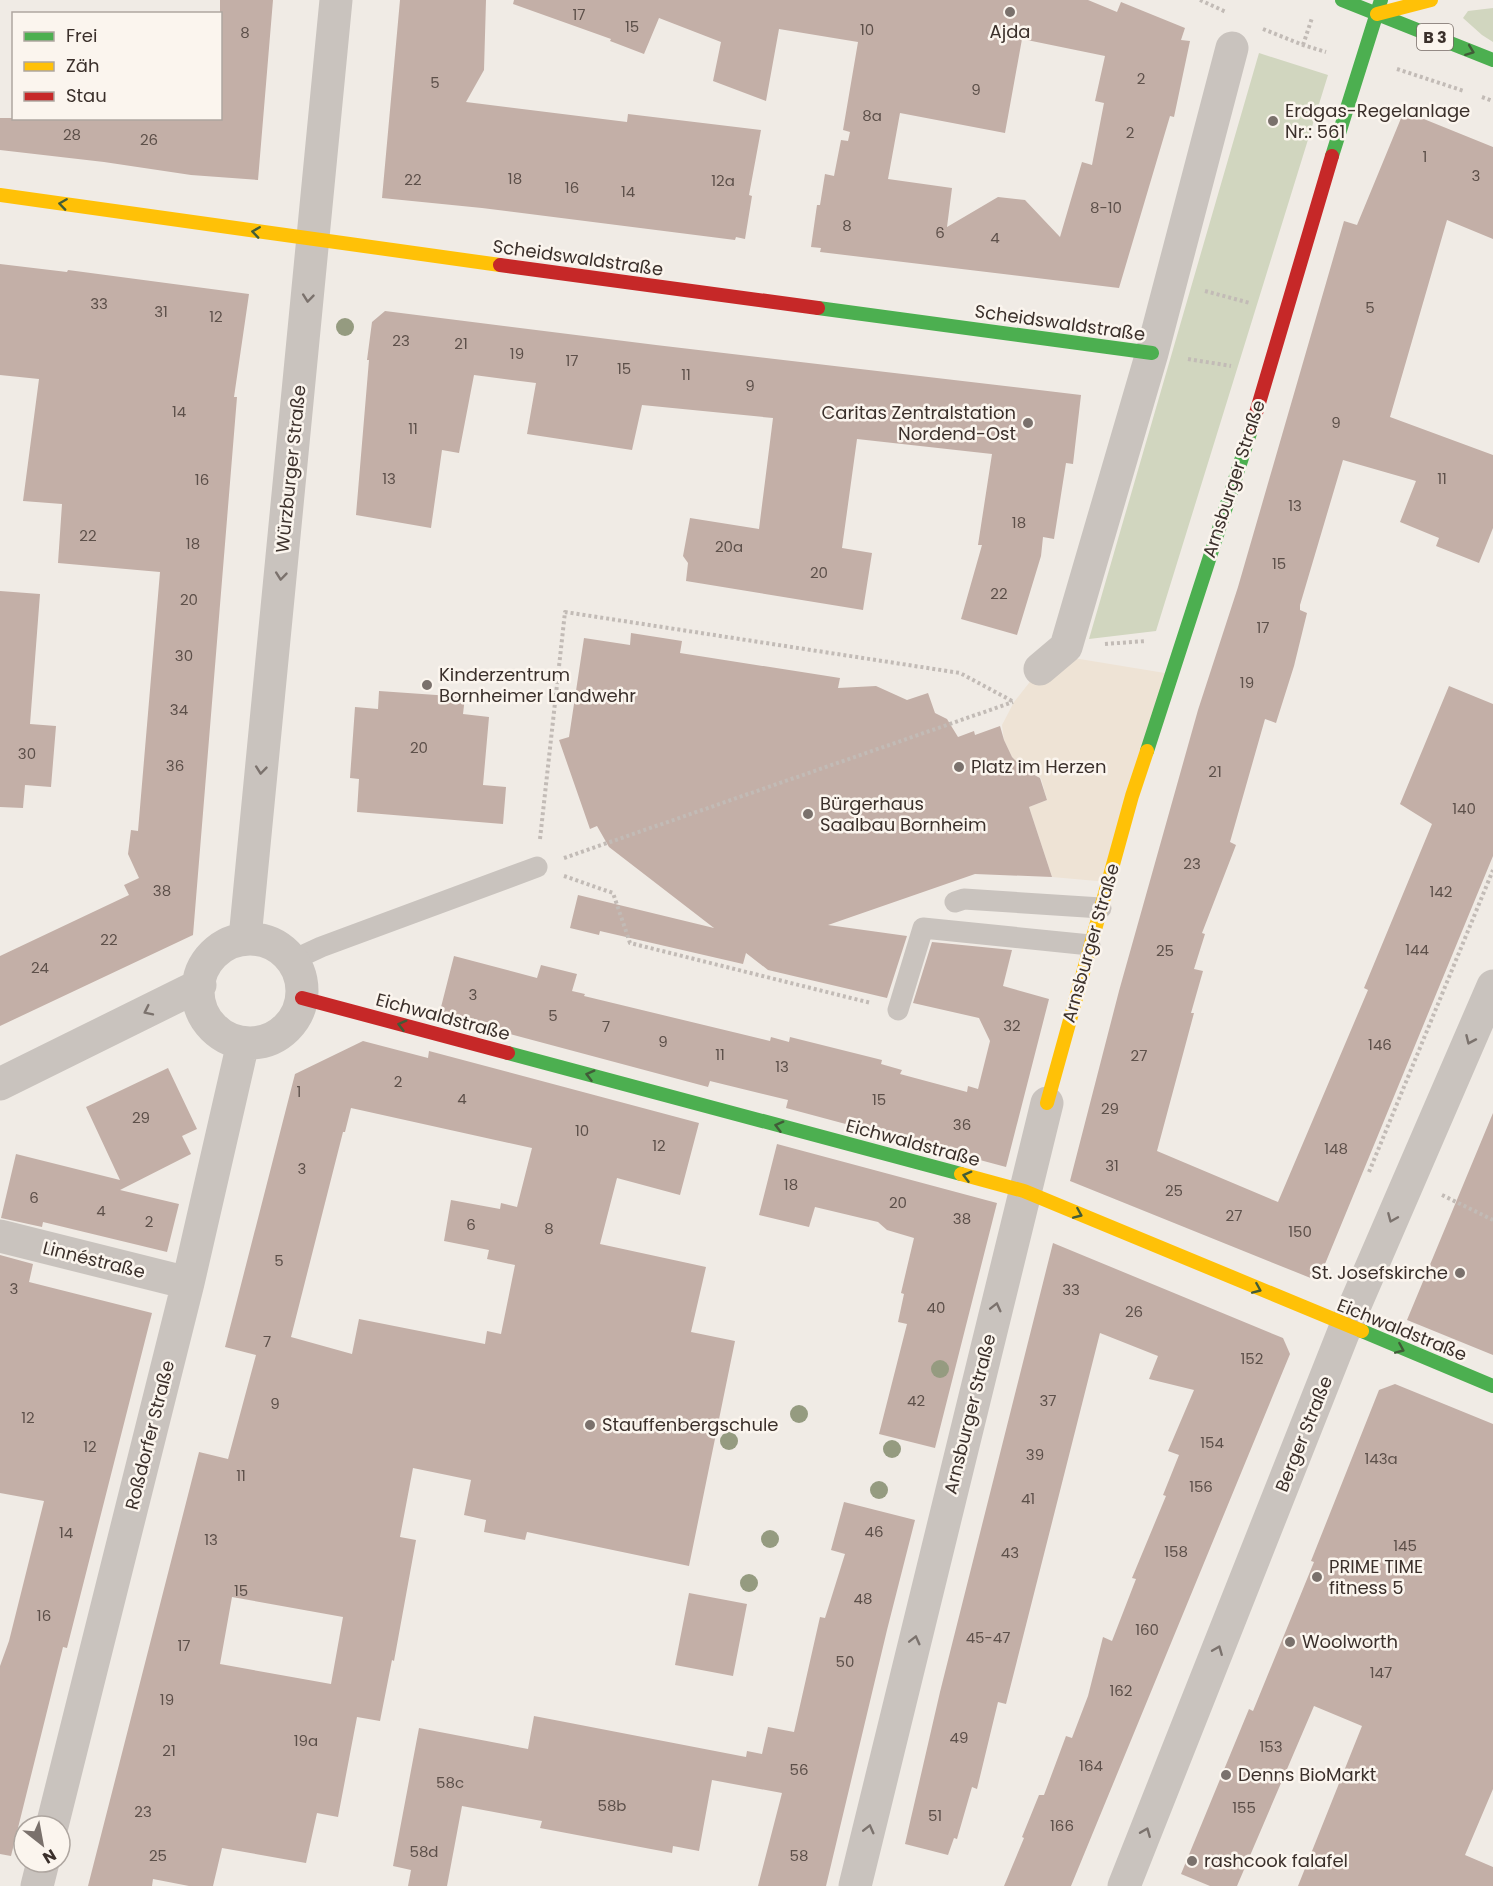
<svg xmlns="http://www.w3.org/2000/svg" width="1493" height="1886" viewBox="0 0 1493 1886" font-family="Poppins,sans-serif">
<rect width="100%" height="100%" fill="#f0ebe5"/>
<path fill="#d1d6bf" d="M1493,8V42L1482,35L1463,18L1468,11Z
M1259,53L1328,75L1156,631L1089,639Z"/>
<path fill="#eee3d5" d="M1043,653L1171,674L1108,882L1052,877L1029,807L1047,800L1041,778L1018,764L1012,757L1004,740L1002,725L1014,702L1040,669Z"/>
<path fill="#c3afa7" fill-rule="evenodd" d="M220,0H273L258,180L191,175L104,162L0,150V118H220Z
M400,0H486L484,70L466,102L627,122L628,114L761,130L749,195L752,196L745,239L736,237L735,240L482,208L382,198Z
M514,0H1088L1117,12L1121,2L1185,28L1181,40L1190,41L1174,117L1170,116L1119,288L820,252L821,248L811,247L817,205H820L825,174L834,176L841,140L848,141L850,132L843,130L858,42L779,29L766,101L713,81L721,42L659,18L644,54L610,41L611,39L513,4ZM1022,39L1105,56L1095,101L1104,103L1092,165L1082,162L1060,237L1025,200L998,197L947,227L952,188L888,179L900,113L1005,133Z
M1404,111L1493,147V239L1447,220L1390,417L1493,455V528L1479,563L1436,546L1439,538L1400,522L1416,481L1343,460L1300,605V610L1307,613L1294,666L1276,723L1265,719L1230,842L1236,845L1202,933L1205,934L1194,969L1203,971L1191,1013H1194L1157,1151L1278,1202L1368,990L1364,988L1432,824L1400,804L1449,686L1493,704V856L1318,1281L1070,1181L1119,991L1198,710L1238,587L1344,221L1357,225Z
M0,264L67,272L68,270L249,294L234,397H237L193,935L0,1026V956L129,895L124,885L139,878L128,854L131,830L138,831L160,572L58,563L62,504L23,501L39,379L0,375Z
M385,311L656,345L1081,395L1073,464L1066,463L1054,539L1043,537L1041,556L1017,635L961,619L982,545H978L992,454L857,439L842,548L872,553L863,610L686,581L688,563L683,556L690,518L759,529L773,418L642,405L632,450L527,434L536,383L474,375L459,453L442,450L431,528L356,515L369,360H367L372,322Z
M0,591L40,594L30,724L56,726L51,787L25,785L23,808L0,807Z
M631,633L682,641L680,653L840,678L838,688L876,686L907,700L928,693L935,713L947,719L958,737L974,731L975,735L1000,726L1004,740L1012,757L1025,770L1040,778L1047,800L1029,807L1052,877L975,874L828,925L907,936L887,998L768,970L746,953L743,964L600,931L599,935L570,928L578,895L714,928L609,847L597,826L590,829L559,740L569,737L584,638L630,645Z
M379,691L465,697L463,714L489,717L483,785L506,787L503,824L357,812L359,779L350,778L355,707L378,709Z
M932,942L1012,950L1003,986L1049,999L1006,1167L786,1108L788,1100L710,1081L708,1087L439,1015L454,956L537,978L541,965L577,974L572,991L585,994L584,996L770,1041L771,1037L789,1042L790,1037L882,1060L881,1064L902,1070L900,1074L967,1092L968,1086L978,1089L990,1041L979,1018L913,1003Z
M363,1041L428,1058L429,1051L699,1123L680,1195L617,1178L600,1244L706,1267L691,1332L735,1341L689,1566L527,1532L525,1540L484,1532L486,1520L464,1515L471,1480L413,1468L400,1537L416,1540L394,1661L392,1660L380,1721L357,1717L338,1817L317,1813L306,1863L222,1848L213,1886H189L153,1879L152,1886H88L199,1452L228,1459L256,1355L225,1347L295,1074ZM351,1108L532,1148L517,1207L501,1203L500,1209L451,1200L444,1241L489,1250L487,1259L515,1265L501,1334L487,1331L485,1344L359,1319L352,1354L291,1337L343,1132H345ZM232,1597L343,1617L331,1684L220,1664Z
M168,1068L197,1129L182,1136L191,1154L120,1190L179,1204L167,1252L43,1222L42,1227L1,1218L16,1154L120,1180L86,1107Z
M1493,1113V1355L1407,1320Z
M777,1144L997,1203L935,1448L879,1434L907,1324L898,1322L904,1294L901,1293L914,1238L887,1230L878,1222L815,1207L809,1227L759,1215Z
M1053,1243L1283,1338L1290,1354L1071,1886H1004L1024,1838L1022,1837L1039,1795H1044L1066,1736L1072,1738L1088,1696L1103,1637L1112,1641L1136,1579L1132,1578L1166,1496L1163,1495L1179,1455L1168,1451L1194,1390L1149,1379L1158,1356L1100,1333L1006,1704L998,1702L977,1789L972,1787L957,1839L954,1838L948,1855L905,1844L940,1692Z
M0,1255L33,1264L29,1282L152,1313L67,1648L63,1647L11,1856L0,1854V1666L9,1641L44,1501L0,1493Z
M1395,1384L1493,1424V1789L1465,1855L1493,1867V1886H1298L1362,1726L1314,1706L1237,1886H1210L1181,1874L1249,1709L1253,1711L1314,1562L1311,1561L1379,1390Z
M844,1502L915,1520L887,1630L826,1886H758L782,1793L712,1780L699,1851L673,1846L672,1853L540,1828L542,1821L462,1806L447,1886H408L411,1870L393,1866L419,1728L528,1749L534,1716L746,1757L747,1751L762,1754L768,1727L794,1732L820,1617L825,1618L845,1554L831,1550Z
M689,1593L747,1604L733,1676L675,1665Z"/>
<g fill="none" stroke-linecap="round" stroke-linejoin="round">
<path stroke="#c2bbb6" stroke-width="4" stroke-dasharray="3 3" stroke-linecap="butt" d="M1200,0L1226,12
M1263,29L1303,45L1326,52
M1303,45L1312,18
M1397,69L1464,91
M1482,97L1493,101
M1205,291L1250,303
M1188,359L1231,366
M1105,644L1146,641
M540,839L565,612L960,673L1014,702
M564,858L1013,702
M564,876L613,893L630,943L871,1003
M1369,1172L1493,870
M1442,1195L1493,1220"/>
<path stroke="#c9c3be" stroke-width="21" d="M955,902L964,899L1101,908
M293,960L321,947L537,867
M898,1010L923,928L1090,945"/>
<path stroke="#c9c3be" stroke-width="33" d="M1040,669L1066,647L1152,353L1232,48
M245,938L336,0
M198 991a52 52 0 1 1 104 0a52 52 0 1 1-104 0Z
M0,1084L200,985
M0,1236L188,1283
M52,1826L188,1283L243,1043
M37,1886L43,1862
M855,1886L1047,1103
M1124,1886L1346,1326L1493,986"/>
<path stroke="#4caf50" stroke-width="14" d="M1342,0L1493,60
M1332,156L1381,0
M818,308L1152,353
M1147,751L1251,430
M508,1053L961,1174
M1362,1331L1493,1386"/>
<path stroke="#ffc107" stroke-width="14" d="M1377,14L1431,0
M0,195L500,265
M1047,1103L1132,796L1147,751
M961,1174L1024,1191L1362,1331"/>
<path stroke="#c62828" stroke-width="14" d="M500,265L818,308
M1251,430L1332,156
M302,998L508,1053"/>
</g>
<g fill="#959b80">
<circle cx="345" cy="327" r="9"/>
<circle cx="940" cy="1369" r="9"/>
<circle cx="799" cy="1414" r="9"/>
<circle cx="729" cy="1441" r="9"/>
<circle cx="892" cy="1449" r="9"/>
<circle cx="879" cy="1490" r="9"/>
<circle cx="770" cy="1539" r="9"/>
<circle cx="749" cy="1583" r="9"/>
</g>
<defs><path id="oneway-chevron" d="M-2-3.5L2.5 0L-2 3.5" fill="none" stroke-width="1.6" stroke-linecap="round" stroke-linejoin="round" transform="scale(1.5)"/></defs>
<g stroke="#415c38">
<use href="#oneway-chevron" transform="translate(1470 51) rotate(21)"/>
<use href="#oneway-chevron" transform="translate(63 204) rotate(-172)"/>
<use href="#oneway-chevron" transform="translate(256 232) rotate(-172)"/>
<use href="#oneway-chevron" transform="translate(402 1025) rotate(-165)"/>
<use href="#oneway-chevron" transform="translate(590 1075) rotate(-165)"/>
<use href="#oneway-chevron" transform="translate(779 1126) rotate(-165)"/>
<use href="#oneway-chevron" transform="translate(967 1176) rotate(-165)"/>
<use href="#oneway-chevron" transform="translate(1078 1214) rotate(23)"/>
<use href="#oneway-chevron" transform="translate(1257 1289) rotate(23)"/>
<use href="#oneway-chevron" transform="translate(1400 1349) rotate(23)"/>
</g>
<g stroke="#7b726d">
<use href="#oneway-chevron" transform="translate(308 298) rotate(96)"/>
<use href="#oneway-chevron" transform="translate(281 576) rotate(96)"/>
<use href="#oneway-chevron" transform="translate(261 770) rotate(96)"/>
<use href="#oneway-chevron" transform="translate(148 1011) rotate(154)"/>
<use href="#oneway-chevron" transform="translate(1470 1040) rotate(114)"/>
<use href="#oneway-chevron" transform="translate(1392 1218) rotate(113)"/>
<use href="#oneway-chevron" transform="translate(996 1307) rotate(-76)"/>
<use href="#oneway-chevron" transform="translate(915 1640) rotate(-76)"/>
<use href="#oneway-chevron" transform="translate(1218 1650) rotate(-68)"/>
<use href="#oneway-chevron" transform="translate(869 1829) rotate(-76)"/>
<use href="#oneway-chevron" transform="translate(1146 1832) rotate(-68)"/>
</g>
<g fill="#7a716c" stroke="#fbf5ee" stroke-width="2">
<circle cx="1010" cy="12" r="6"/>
<circle cx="1273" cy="121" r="6"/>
<circle cx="1028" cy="423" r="6"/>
<circle cx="427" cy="685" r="6"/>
<circle cx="959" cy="767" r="6"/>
<circle cx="808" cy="814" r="6"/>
<circle cx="1460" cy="1273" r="6"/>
<circle cx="590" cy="1425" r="6"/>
<circle cx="1317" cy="1577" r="6"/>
<circle cx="1290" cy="1642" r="6"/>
<circle cx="1226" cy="1775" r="6"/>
<circle cx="1192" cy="1861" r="6"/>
</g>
<g text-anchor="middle" stroke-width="5" stroke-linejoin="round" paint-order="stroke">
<g font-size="15" fill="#5d504a">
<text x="579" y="20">17</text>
<text x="632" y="32">15</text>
<text x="867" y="35">10</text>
<text x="245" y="38">8</text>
<text x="1141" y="84">2</text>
<text x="435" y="88">5</text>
<text x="976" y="95">9</text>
<text x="872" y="121">8a</text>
<text x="1130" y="138">2</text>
<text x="72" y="140">28</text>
<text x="149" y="145">26</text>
<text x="1425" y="162">1</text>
<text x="1476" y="181">3</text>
<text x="515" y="184">18</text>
<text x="413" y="185">22</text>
<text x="723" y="186">12a</text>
<text x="572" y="193">16</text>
<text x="628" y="197">14</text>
<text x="1106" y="213">8-10</text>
<text x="847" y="231">8</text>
<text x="940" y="238">6</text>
<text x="995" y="243">4</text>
<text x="99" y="309">33</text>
<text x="1370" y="313">5</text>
<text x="161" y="317">31</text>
<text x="216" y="322">12</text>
<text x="401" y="346">23</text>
<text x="461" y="349">21</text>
<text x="517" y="359">19</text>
<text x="572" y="366">17</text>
<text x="624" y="374">15</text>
<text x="686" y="380">11</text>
<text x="750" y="391">9</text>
<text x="179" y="417">14</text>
<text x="1336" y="428">9</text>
<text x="413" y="434">11</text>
<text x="389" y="484">13</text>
<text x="1442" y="484">11</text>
<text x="202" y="485">16</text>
<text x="1295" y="511">13</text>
<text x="1019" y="528">18</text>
<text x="88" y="541">22</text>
<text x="193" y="549">18</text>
<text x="729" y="552">20a</text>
<text x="1279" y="569">15</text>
<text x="819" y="578">20</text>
<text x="999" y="599">22</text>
<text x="189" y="605">20</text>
<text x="1263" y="633">17</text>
<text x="184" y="661">30</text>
<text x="1247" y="688">19</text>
<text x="179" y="715">34</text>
<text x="419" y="753">20</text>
<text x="27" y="759">30</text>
<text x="175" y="771">36</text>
<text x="1215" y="777">21</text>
<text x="1464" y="814">140</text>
<text x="1192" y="869">23</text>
<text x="162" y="896">38</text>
<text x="1441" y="897">142</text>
<text x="109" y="945">22</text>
<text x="1417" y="955">144</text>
<text x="1165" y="956">25</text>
<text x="40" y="973">24</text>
<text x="473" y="1000">3</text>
<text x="553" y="1021">5</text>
<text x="1012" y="1031">32</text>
<text x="606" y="1032">7</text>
<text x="663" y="1047">9</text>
<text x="1380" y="1050">146</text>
<text x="720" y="1060">11</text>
<text x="1139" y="1061">27</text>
<text x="782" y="1072">13</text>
<text x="398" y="1087">2</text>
<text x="299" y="1097">1</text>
<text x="462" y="1104">4</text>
<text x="879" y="1105">15</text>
<text x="1110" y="1114">29</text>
<text x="141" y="1123">29</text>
<text x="962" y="1130">36</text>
<text x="582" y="1136">10</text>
<text x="659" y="1151">12</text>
<text x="1336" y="1154">148</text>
<text x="1112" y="1171">31</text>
<text x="302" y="1174">3</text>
<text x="791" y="1190">18</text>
<text x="1174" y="1196">25</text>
<text x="34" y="1203">6</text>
<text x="898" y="1208">20</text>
<text x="101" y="1216">4</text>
<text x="1234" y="1221">27</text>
<text x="962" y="1224">38</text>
<text x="149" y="1227">2</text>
<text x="471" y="1230">6</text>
<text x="549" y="1234">8</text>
<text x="1300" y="1237">150</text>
<text x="279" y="1266">5</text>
<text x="14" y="1294">3</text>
<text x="1071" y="1295">33</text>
<text x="936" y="1313">40</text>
<text x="1134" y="1317">26</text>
<text x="267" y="1347">7</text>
<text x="1252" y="1364">152</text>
<text x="916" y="1406">42</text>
<text x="1048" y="1406">37</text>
<text x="275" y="1409">9</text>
<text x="28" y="1423">12</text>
<text x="1212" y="1448">154</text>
<text x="90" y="1452">12</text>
<text x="1035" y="1460">39</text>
<text x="1381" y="1464">143a</text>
<text x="241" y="1481">11</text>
<text x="1201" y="1492">156</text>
<text x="1028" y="1504">41</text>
<text x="874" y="1537">46</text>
<text x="66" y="1538">14</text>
<text x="211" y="1545">13</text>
<text x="1405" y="1551">145</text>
<text x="1176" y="1557">158</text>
<text x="1010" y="1558">43</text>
<text x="241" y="1596">15</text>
<text x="863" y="1604">48</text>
<text x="44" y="1621">16</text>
<text x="1147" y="1635">160</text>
<text x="988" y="1643">45-47</text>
<text x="184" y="1651">17</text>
<text x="845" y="1667">50</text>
<text x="1381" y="1678">147</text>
<text x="1121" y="1696">162</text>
<text x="167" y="1705">19</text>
<text x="959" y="1743">49</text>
<text x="306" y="1746">19a</text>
<text x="1271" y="1752">153</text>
<text x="169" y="1756">21</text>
<text x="1091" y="1771">164</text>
<text x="799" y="1775">56</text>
<text x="450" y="1788">58c</text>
<text x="612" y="1811">58b</text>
<text x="1244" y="1813">155</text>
<text x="143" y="1817">23</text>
<text x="935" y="1821">51</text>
<text x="1062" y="1831">166</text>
<text x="424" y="1857">58d</text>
<text x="158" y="1861">25</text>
<text x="799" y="1861">58</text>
</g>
<rect fill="#fbf5ee" stroke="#756b66" stroke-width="1.5" x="1417" y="24" width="36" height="26" rx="4.5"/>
<g font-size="16" font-weight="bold" fill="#3b302b">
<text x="1435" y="43">B 3</text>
</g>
<g font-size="18" fill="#3b302b" stroke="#fbf5ee" text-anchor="start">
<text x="1010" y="38" text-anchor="middle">Ajda</text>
<text x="1285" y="117">Erdgas-Regelanlage<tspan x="1285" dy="21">Nr.: 561</tspan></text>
<text x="1016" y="419" text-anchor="end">Caritas Zentralstation<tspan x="1016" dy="21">Nordend-Ost</tspan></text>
<text x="439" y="681">Kinderzentrum<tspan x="439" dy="21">Bornheimer Landwehr</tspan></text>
<text x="971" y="773">Platz im Herzen</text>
<text x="820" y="810">Bürgerhaus<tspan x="820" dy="21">Saalbau Bornheim</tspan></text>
<text x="1448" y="1279" text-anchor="end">St. Josefskirche</text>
<text x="602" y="1431">Stauffenbergschule</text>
<text x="1329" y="1573">PRIME TIME<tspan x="1329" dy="21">fitness 5</tspan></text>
<text x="1302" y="1648">Woolworth</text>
<text x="1238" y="1781">Denns BioMarkt</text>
<text x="1204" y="1867">rashcook falafel</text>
</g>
<g font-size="18" fill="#3b302b" stroke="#fbf5ee">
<text transform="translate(578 258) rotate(8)" y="6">Scheidswaldstraße</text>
<text transform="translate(1060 323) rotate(8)" y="6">Scheidswaldstraße</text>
<text transform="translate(291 469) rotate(-84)" y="6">Würzburger Straße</text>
<text transform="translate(1234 479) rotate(-72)" y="6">Arnsburger Straße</text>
<text transform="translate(1091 943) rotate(-74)" y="6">Arnsburger Straße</text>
<text transform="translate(443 1017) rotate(15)" y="6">Eichwaldstraße</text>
<text transform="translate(913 1143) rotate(15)" y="6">Eichwaldstraße</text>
<text transform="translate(94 1260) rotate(14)" y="6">Linnéstraße</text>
<text transform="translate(1402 1330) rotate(22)" y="6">Eichwaldstraße</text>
<text transform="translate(970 1414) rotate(-76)" y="6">Arnsburger Straße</text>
<text transform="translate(1304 1434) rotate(-68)" y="6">Berger Straße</text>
<text transform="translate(150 1435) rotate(-76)" y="6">Roßdorfer Straße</text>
</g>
</g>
<rect x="12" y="12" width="210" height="108" fill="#fbf5ee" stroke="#aea6a0" stroke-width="1.5"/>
<rect x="24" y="32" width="30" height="9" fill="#4caf50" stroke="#aea6a0" stroke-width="1.5"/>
<text x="66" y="42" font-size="18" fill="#3b302b">Frei</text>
<rect x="24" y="62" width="30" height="9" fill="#ffc107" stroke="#aea6a0" stroke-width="1.5"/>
<text x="66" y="72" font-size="18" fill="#3b302b">Zäh</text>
<rect x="24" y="92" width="30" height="9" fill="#c62828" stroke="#aea6a0" stroke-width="1.5"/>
<text x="66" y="102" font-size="18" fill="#3b302b">Stau</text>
<g transform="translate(42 1844) rotate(149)"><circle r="28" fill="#fbf5ee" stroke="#aea6a0" stroke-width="1.5"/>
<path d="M0-4.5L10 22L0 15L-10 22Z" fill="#7a716c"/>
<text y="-9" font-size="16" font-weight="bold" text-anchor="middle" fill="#3b302b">N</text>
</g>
</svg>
